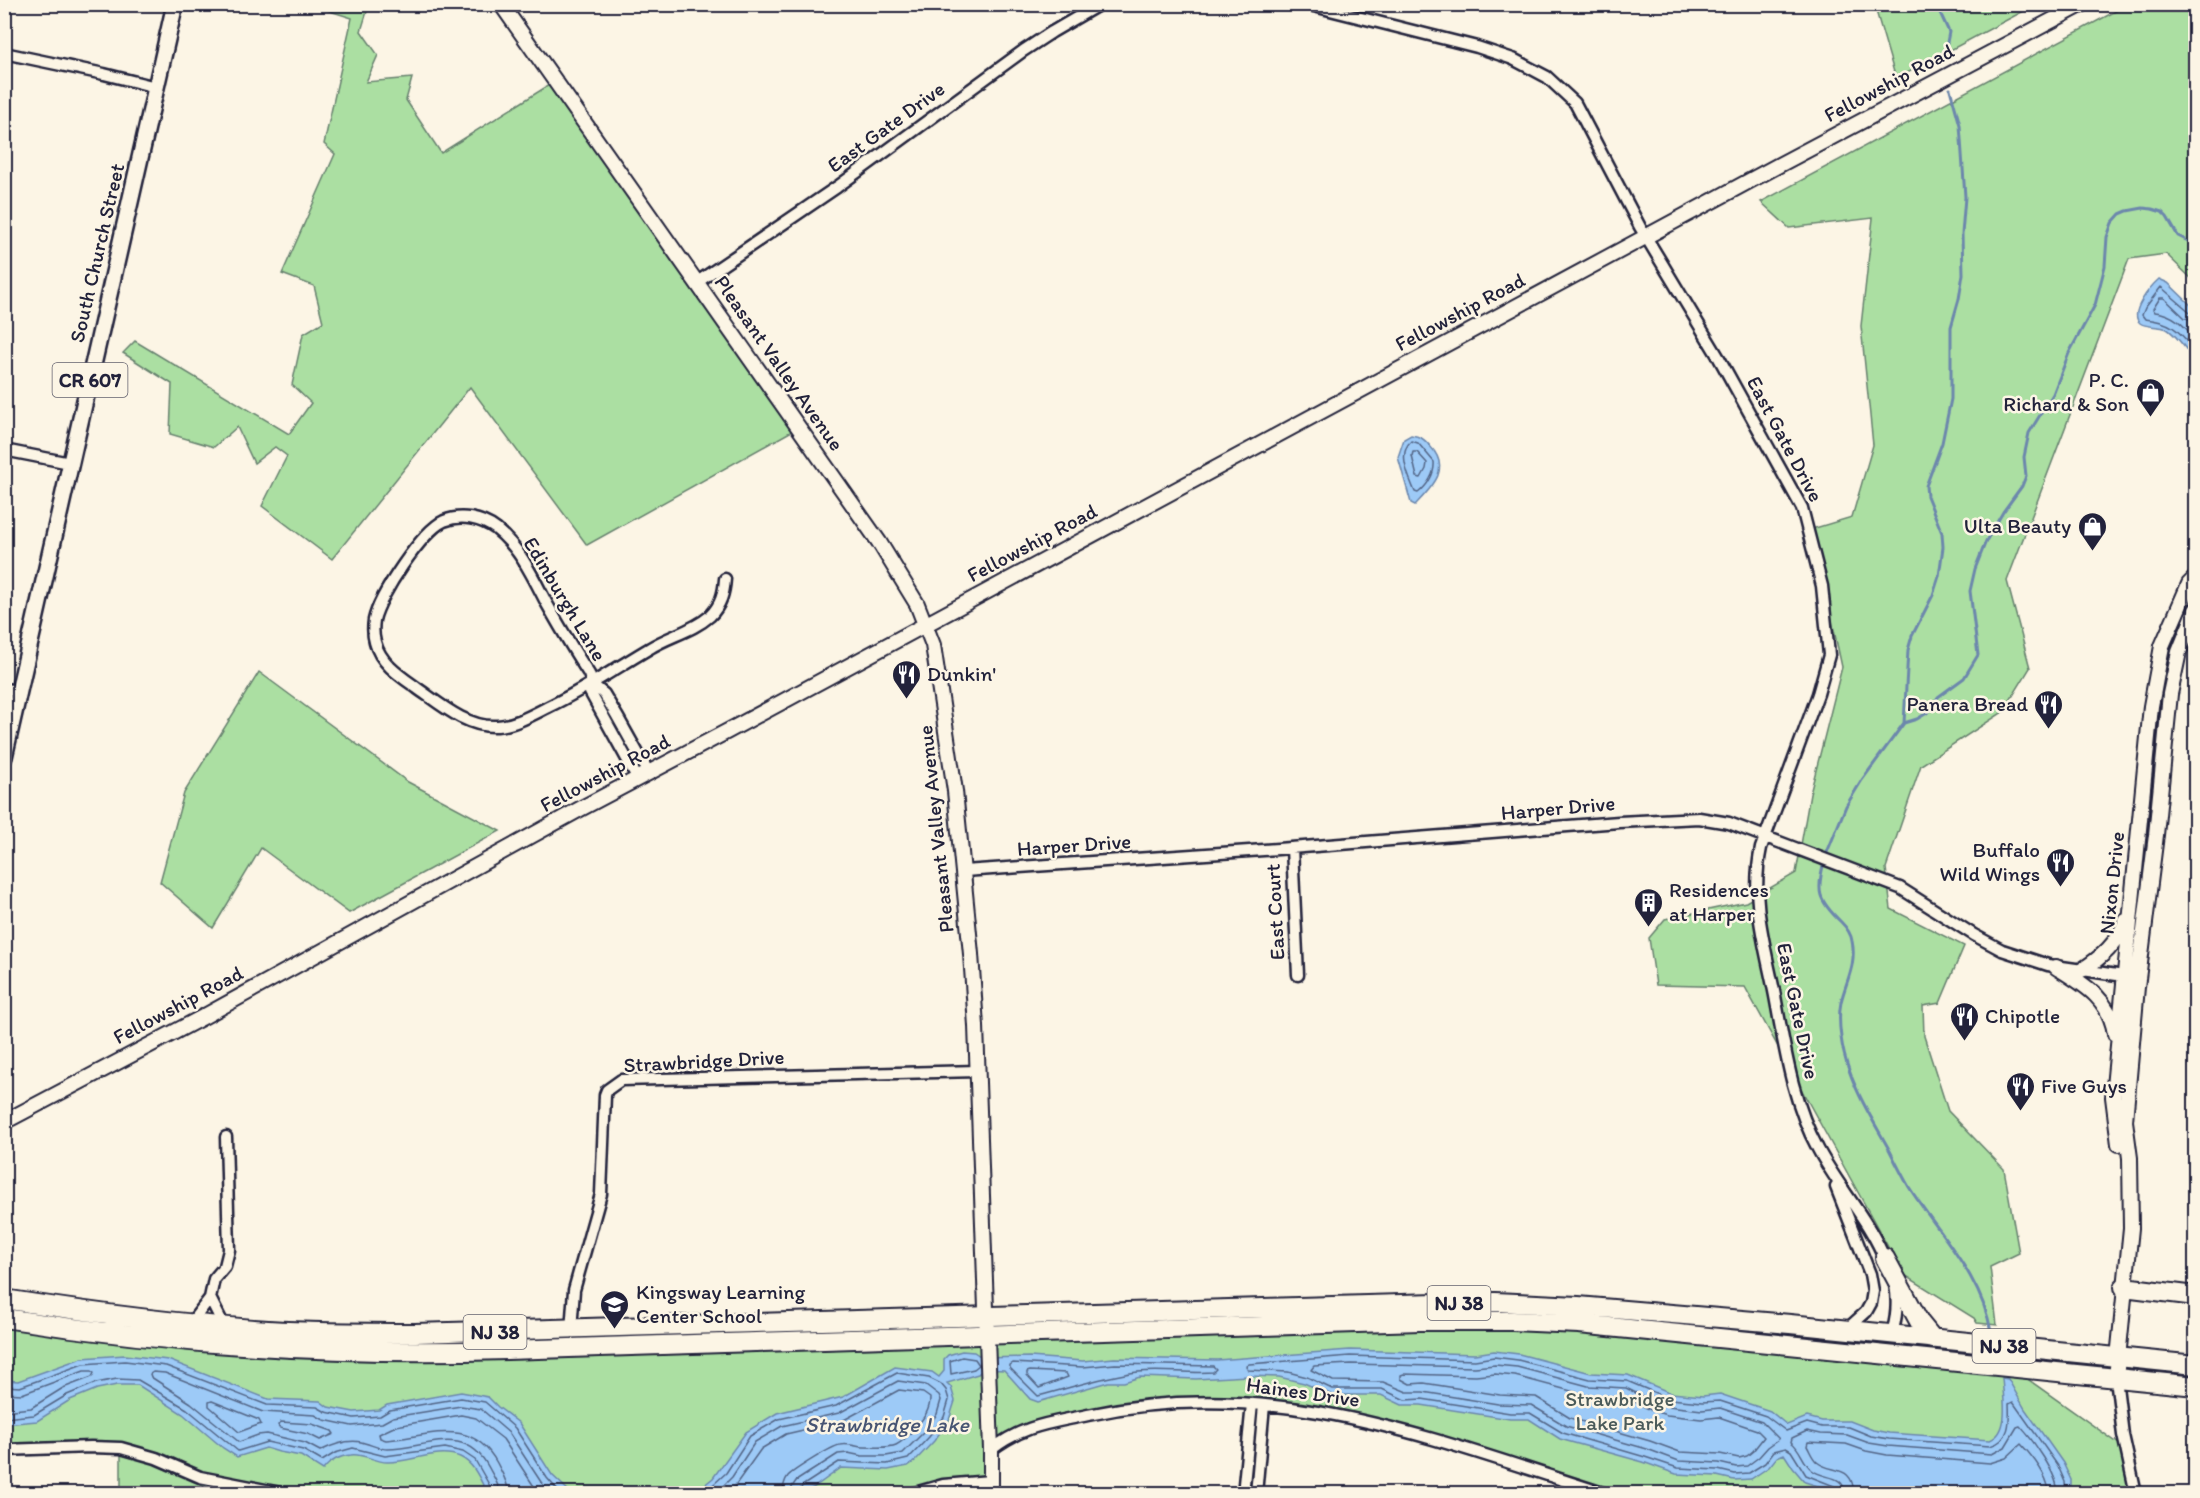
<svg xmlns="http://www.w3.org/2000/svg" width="2200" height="1498" viewBox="0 0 2200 1498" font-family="Itim,sans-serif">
<rect width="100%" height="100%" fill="#fcf5e5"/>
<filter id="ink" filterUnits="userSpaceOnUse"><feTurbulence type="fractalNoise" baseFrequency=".0167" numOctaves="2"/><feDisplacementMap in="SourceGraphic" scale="12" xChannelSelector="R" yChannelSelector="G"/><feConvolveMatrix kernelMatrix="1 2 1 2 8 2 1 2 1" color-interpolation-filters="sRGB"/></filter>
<g filter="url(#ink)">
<path fill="#abdfa2" stroke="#66806e" stroke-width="1.5" d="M1874,4H2035V5L1896,79Z
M311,5H369L361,31L378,55L366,82L412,78L406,100L441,153L557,80L801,426L587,545L470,387L332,559L262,506L287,456L275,447L254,463L237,427L214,447L170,434L172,384L123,353L135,341L289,434L311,403L292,385L303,334L323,322L314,286L282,274L335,154L324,144L352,18Z
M2127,5H2195V282L2166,254L2129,259L2007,581L2030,668L2003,712L1921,765L1886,868L1891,909L1964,946L1940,1003L1923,1006L1924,1036L1948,1111L2004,1169L2019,1253L1990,1267L1997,1325L1977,1323L1974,1318L1903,1274L1745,987L1656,985L1649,938L1665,919L1746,902L1796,873L1810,794L1842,667L1812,529L1852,517L1873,445L1861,326L1873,218L1789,228L1761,202Z
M259,672L408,782L500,831L349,913L261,848L213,928L160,882L184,793Z
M4,1318L259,1347L1480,1321L2012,1368L2126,1449L2135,1493H1610L1330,1414L1163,1403L1016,1433L991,1450L992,1493H121V1449L5,1450Z"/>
<path fill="#9dcaf7" stroke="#6c87ac" stroke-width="1.5" d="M2159,279L2168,283L2195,309V361C2187,351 2178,336 2167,329C2159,325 2146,328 2140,323C2128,313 2151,286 2159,279Z
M1411,435C1420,436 1424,439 1430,446C1452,469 1432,487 1415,505L1411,503L1398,457L1404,439Z
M1350,1350L1475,1354L1494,1351L1519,1354L1591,1373L1628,1375L1671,1393L1703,1396L1720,1394L1770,1411L1787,1425L1807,1417L1822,1421H1850L1873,1430L1889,1433L1990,1440C2011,1432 2003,1396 2002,1378L2008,1379L2025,1409L2063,1463L2071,1480V1494L1840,1493L1805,1482L1793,1468L1784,1454L1777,1457L1769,1467L1751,1479L1734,1480L1717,1476L1676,1474L1643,1462L1560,1439L1529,1419H1510L1421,1405H1402L1381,1395H1332L1304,1383L1279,1377L1248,1376L1196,1379L1140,1377L1124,1382H1108L1038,1402L1030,1399L1004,1370L983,1369L978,1374L947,1383L951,1387L955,1401L949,1420L934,1441L915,1461L908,1466L888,1470L841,1468L813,1488L799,1493L693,1494L713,1478L746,1432L777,1413L843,1397L895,1367L932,1372L939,1377L944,1371V1359L948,1355L962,1351L974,1352L983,1358L1030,1357L1083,1361L1114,1358L1217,1360Z
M125,1355L168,1360L268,1399L320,1401L328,1407L354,1412L379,1410L387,1405L461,1392L488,1397L498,1407L519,1423L552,1475L571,1493H487C480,1480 475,1464 460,1457C438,1447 410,1463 387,1462C375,1462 363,1453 351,1455C339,1456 330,1461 323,1470L301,1456L279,1452L266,1448L237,1457L223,1448L183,1414L138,1385H117L97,1389L70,1400L37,1421L5,1424V1380L18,1381L82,1358Z"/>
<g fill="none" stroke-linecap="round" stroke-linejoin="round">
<path stroke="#536586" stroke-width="1.5" d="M2196,313L2190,312L2161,287L2145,308L2142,315L2145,319C2173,322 2178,330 2196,351
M2196,320L2185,318L2164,298H2160L2153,309L2155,312C2174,314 2184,325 2196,340
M1411,441L1418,443L1434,462C1435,474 1427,486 1418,493L1415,492C1409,477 1397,454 1411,441Z
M1413,452H1417L1427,463L1426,469L1421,478L1417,477L1412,456Z
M962,1357L975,1359L979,1365L974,1369L951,1374L950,1361Z
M1013,1363L1083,1367L1115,1364L1213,1366L1216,1369L1213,1372C1188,1374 1162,1369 1138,1372C1103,1376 1071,1388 1038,1396L1010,1368V1365Z
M1351,1364L1475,1367L1495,1365L1517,1367L1588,1386L1626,1388L1656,1403L1668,1406L1702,1410L1720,1408L1762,1422L1779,1439L1768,1447L1759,1457L1747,1466L1736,1467L1719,1463L1679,1461L1647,1449L1566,1426L1531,1405L1498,1404L1423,1392H1407L1383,1382L1333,1381L1311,1370L1314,1366Z
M1030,1371L1066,1373L1068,1377L1039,1388L1027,1375V1372Z
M1404,1374L1476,1376L1495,1374L1515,1376L1586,1395L1625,1397L1653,1411L1667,1415L1701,1419L1719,1417L1757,1430L1764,1437L1753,1451L1747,1456L1739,1458L1720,1454L1680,1452L1650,1441L1570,1418L1536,1397L1500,1395L1424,1383L1410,1384L1401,1379V1375Z
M4,1386L20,1387L83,1364L125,1361L166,1366L267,1405L317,1407L326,1412L354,1418L380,1416L390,1410L461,1398L485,1402L515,1428L547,1478L561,1494
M4,1393L22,1394L84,1371H91L94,1373L92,1377L63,1388L31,1408L4,1411
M212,1401L259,1420L261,1424L239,1432L209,1406V1402Z
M4,1418L34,1415L67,1395L96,1383L117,1379L138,1380L187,1409L238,1451L267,1442L303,1450L322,1461L335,1453L353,1448L385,1456L445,1448L463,1452L475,1460L491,1488L492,1494
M281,1422L312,1424L332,1431L334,1434L320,1440L308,1434L280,1428L278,1425Z
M500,1494C499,1484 493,1476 489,1468C465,1422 425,1449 388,1449C379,1449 370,1444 361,1442C347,1439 332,1445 320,1451L305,1443L267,1434L258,1435L239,1442L191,1403L151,1377L150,1374L153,1372L165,1373L263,1412L315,1415L324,1420L352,1426L382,1423L393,1417L461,1406L481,1409L509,1433L541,1482L551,1494
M509,1494C508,1482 502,1473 497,1463C471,1415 428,1437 386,1440L380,1438L379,1434L396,1426L461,1415L476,1418L503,1439L539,1494
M703,1494L726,1473L750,1436L779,1419L836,1406L897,1373L929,1378L941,1384L946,1390L949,1400L944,1417L929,1437L908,1459L887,1464L839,1462L802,1486L799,1494
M715,1494L732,1477L755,1442L782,1426L839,1413L898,1381L926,1385L939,1395L941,1400L937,1414L923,1433L903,1453L886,1456H862L848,1453L838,1454L796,1481L792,1487V1494
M729,1494L761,1449L786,1434L842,1421L899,1390L923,1393L930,1398C930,1410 924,1418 916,1427C895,1451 894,1447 863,1447C856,1447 849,1443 840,1445C832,1446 794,1470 788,1476C784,1481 783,1487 783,1494
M1838,1494L1834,1486L1806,1475L1791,1451L1786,1448L1774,1451L1765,1463L1749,1473L1735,1474L1718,1470L1678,1468L1645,1457L1563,1433L1530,1413H1510L1422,1399L1405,1400L1382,1389H1332L1307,1377L1288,1372L1248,1370L1246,1366L1249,1364L1350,1356L1475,1360L1494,1357L1518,1360L1590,1379L1627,1381L1670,1399L1702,1402L1720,1401L1766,1416L1786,1431L1807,1423L1822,1427H1849L1871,1436L1889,1439L1990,1446C2010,1441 2010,1422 2009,1404L2013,1402L2058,1466L2065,1482L2066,1494
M1845,1494C1844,1473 1824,1480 1812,1470C1802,1462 1801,1449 1791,1442L1792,1438L1807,1431L1821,1434L1847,1435L1869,1443L1888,1446L1992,1454L2005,1447L2017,1427L2020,1426C2033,1440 2058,1474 2058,1494
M1854,1494C1853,1464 1832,1474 1817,1462C1812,1458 1810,1451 1807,1446L1808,1442L1846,1444L1866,1451L1887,1455L1990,1463L2006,1458L2021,1444C2032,1456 2049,1477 2049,1494"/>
<path stroke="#6c87ac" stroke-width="3" d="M1936,4L1949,32L1945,53
M1904,723L1917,719L1927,713L1938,697L1964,678L1978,655L1970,591L1975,569L1986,541L2003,512L2022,486L2026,476L2024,457L2029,433L2053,394L2069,353L2095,305L2105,266L2107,237L2112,223L2120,214L2127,211L2143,208L2152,209L2162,212L2167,217L2178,236L2196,245
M1826,855L1846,806L1862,780L1904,723L1908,650L1912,636L1933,595L1939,576L1943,547L1942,533L1927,496L1926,486L1942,443L1951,399V327L1959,299L1963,274L1962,234L1965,197L1960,125L1950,89
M1824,862C1816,892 1818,900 1841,922C1846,927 1851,933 1852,941C1857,964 1846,981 1841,1002C1837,1022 1842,1051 1849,1070C1859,1099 1875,1124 1890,1151C1896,1163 1902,1175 1909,1187C1938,1233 1982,1276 1991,1332"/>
<defs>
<path id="street" d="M1306,4L1477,47L1513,59L1547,77L1575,103L1640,227L1719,358L1802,508L1822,586L1829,655L1818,694L1761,848C1750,900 1765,945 1775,996C1785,1049 1792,1101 1818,1149C1838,1187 1870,1221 1886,1262
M4,53L104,74L156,87
M696,283L837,187L1023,51L1052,32L1100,4
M4,450L70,463
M592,684L590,692L638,779
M4,689L19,691
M649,773L617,716L604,694L592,684L589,674C574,651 560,627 547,604C533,577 520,548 496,529C481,518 461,514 444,521C422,531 379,596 374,620C373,627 373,635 375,642C380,663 400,676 417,688C440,704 467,728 497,726C515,725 532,715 548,707C584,690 616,668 650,648C669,636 693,631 710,616C721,605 724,593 725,579
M1292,848L1298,975
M964,871L1278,849L1619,822L1699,818L1729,823L1900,888L1974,935L2002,950L2048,965L2124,976
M1836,1187L1870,1274L1873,1291L1871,1303L1866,1312L1846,1330
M210,1298L214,1279L225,1266L229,1250L226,1137
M190,1324L210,1298L224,1326
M571,1330L574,1290L601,1194L605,1095L607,1090L621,1080L978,1071
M1891,1335C1897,1320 1898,1300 1895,1285
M2116,1378L2123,1435L2136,1494
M4,1450L91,1447L121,1448L156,1458L200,1477L286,1494
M991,1450C1023,1425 1051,1423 1088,1415C1275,1374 1432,1439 1606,1494
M911,1494L943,1485L990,1481
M1243,1494L1252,1404
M1256,1494L1264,1405"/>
<path id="secondary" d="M501,4L879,542L917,604L933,645L955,791L971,954L976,1026L991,1450V1494
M2056,967C2083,984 2110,998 2115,1034
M2082,970C2102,957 2117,944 2126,921
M4,1122L203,1017L580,809L728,731L1779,165L2083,4
M2119,1144L2113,1097L2151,706L2162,646L2189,584L2196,577
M2116,1378L2131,1228L2130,1158L2125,1121L2137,987L2156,835L2170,694L2179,652L2196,610"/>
<path id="primary" d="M4,757L175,4"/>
<path id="highway" d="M1885,1258L1920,1323L1933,1339
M2124,1287L2196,1296
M4,1299C92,1313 180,1324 268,1330C317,1333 366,1333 415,1333L1436,1303L1495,1302L1578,1306L1790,1324L2196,1365
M4,1318C171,1345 338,1355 507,1350L1420,1321H1513L1579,1324L2196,1386"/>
</defs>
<use href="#street" stroke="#22223b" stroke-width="15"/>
<use href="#secondary" stroke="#22223b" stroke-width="18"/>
<use href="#primary" stroke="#22223b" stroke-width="20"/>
<use href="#highway" stroke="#22223b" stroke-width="22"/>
<use href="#street" stroke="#fcf5e5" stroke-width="10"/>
<use href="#secondary" stroke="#fcf5e5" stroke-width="14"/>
<use href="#primary" stroke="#fcf5e5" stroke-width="15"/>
<use href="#highway" stroke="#fcf5e5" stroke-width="18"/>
</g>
</g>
<defs>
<symbol id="shop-pin" viewBox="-11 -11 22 30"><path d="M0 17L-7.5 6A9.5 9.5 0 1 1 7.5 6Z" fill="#22223b" stroke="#fcf5e5"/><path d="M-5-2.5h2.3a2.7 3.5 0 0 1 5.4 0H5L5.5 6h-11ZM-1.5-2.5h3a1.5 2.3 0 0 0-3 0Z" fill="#fff"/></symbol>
<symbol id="restaurant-pin" viewBox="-11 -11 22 30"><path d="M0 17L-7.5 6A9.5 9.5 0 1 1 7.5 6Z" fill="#22223b" stroke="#fcf5e5"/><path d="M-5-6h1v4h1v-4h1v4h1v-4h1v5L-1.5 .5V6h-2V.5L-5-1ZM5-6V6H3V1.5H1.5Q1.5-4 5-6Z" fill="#fff"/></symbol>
<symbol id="building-pin" viewBox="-11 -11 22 30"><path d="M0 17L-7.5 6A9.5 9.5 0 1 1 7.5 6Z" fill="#22223b" stroke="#fcf5e5"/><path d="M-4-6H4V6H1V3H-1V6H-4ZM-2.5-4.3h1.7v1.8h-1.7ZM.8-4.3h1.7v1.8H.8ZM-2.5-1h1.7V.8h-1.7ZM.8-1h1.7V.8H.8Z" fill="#fff"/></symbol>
<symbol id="school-pin" viewBox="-11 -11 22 30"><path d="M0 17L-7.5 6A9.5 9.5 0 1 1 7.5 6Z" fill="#22223b" stroke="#fcf5e5"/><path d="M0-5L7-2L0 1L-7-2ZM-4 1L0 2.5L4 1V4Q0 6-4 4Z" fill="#fff"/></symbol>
</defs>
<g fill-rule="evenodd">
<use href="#shop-pin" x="2134" y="376" width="33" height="45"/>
<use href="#shop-pin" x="2076" y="510" width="33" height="45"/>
<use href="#restaurant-pin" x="890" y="658" width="33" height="45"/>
<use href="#restaurant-pin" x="2032" y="688" width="33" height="45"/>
<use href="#restaurant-pin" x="2044" y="846" width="33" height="45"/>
<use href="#building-pin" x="1632" y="886" width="33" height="45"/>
<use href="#restaurant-pin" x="1948" y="1000" width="33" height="45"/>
<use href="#restaurant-pin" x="2004" y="1070" width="33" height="45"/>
<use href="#school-pin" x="598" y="1288" width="33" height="45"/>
</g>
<g text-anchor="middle" stroke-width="5" stroke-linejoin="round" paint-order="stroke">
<g fill="#fcf5e5" stroke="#63616e" stroke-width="1.5">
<rect x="52.5" y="363" width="75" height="34" rx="4.5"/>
<rect x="1427.5" y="1286" width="63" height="34" rx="4.5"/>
<rect x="463.5" y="1315" width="63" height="34" rx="4.5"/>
<rect x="1972.5" y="1329" width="63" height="34" rx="4.5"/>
</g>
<g font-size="20" font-weight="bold" fill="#22223b">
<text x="90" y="387">CR 607</text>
<text x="1459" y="1310">NJ 38</text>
<text x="495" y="1339">NJ 38</text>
<text x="2004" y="1353">NJ 38</text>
</g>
<g font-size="21" fill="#22223b" stroke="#fcf5e5">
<text transform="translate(1889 83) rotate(-28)" y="7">Fellowship Road</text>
<text transform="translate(886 127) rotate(-36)" y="7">East Gate Drive</text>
<text transform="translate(97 253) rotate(-77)" y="7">South Church Street</text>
<text transform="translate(1460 312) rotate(-28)" y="7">Fellowship Road</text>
<text transform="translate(779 363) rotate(55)" y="7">Pleasant Valley Avenue</text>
<text transform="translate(1785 439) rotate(62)" y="7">East Gate Drive</text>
<text transform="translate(1032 543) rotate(-28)" y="7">Fellowship Road</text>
<text transform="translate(565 599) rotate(59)" y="7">Edinburgh Lane</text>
<text transform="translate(605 773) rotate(-28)" y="7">Fellowship Road</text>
<text transform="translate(1558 808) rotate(-5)" y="7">Harper Drive</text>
<text transform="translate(936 829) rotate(-96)" y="7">Pleasant Valley Avenue</text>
<text transform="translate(1074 845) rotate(-4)" y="7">Harper Drive</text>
<text transform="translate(2112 883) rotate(-84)" y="7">Nixon Drive</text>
<text transform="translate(1275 912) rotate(-93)" y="7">East Court</text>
<text transform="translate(178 1005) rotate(-28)" y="7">Fellowship Road</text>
<text transform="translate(1798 1011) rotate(78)" y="7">East Gate Drive</text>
<text transform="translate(704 1061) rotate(-3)" y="7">Strawbridge Drive</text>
<text transform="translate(1303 1392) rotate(8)" y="7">Haines Drive</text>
</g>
<g font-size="21" fill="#22223b" stroke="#fcf5e5" text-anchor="start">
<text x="2129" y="387" text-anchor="end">P. C.<tspan x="2129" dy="24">Richard &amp; Son</tspan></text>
<text x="2071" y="533" text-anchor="end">Ulta Beauty</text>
<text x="927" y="681">Dunkin'</text>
<text x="2028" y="711" text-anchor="end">Panera Bread</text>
<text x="2040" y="857" text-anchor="end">Buffalo<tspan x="2040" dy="24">Wild Wings</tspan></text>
<text x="1669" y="897">Residences<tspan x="1669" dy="24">at Harper</tspan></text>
<text x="1985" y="1023">Chipotle</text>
<text x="2041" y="1093">Five Guys</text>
<text x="636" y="1299">Kingsway Learning<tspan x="636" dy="24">Center School</tspan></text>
</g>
<g font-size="21" fill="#4b5b5a" stroke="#fcf5e5">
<text x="1620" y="1406">Strawbridge<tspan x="1620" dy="24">Lake Park</tspan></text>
</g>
<g font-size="22" font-style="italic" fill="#475473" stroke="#fcf5e5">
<text x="887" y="1432">Strawbridge Lake</text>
</g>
</g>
<rect width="2200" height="1498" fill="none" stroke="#fcf5e5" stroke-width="24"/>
<rect x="12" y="12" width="2176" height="1474" fill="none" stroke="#22223b" stroke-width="2" filter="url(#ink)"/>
</svg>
